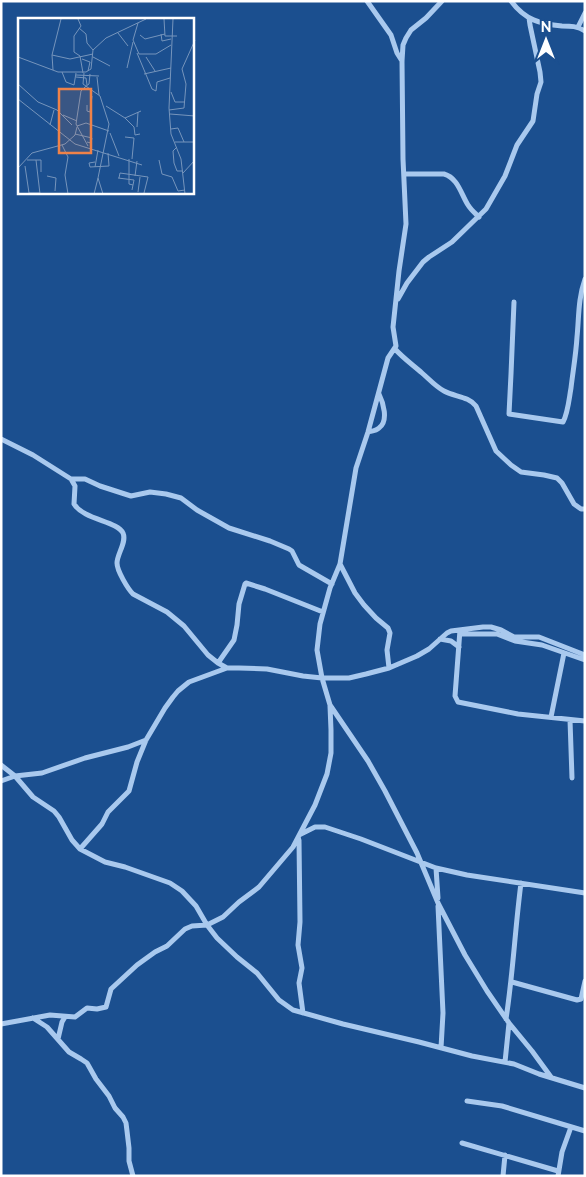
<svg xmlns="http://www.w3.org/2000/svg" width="586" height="1177" viewBox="0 0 586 1177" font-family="Raleway,sans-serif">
<rect width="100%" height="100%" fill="#1b4f8f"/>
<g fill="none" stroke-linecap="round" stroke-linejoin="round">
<path stroke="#a9c9ee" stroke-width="5" d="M367,1L391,35L397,53L402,61
M442,1L426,18L411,30L406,38L403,45L402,61L403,159L406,224L399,271L393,327L396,346L388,358L368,432L356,468L340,564L330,588L320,624L317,650L322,678L330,705L368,761L385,791L417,853L438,903L465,955L487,991L509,1023L532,1051L551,1077
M511,1C525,20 540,24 562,26C570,26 578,26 585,31
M578,27L585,13
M404,174H444C458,178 461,194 468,205C471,210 475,213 479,217
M398,299L407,283L423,262L429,257L452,242L486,209L505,176L517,145L533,121L537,94L541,82L540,72L530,25L529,18
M514,302L511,374L509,414L563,422C568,413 569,399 571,388C573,371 576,354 577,337C579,317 578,299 585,279
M395,349C403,358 413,365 422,373C429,379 436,387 444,391C455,397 468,396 476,406L496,451L511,465L521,472L544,475L557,478L562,483L574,504L581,509H585
M368,432C372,431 376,431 379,428C389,421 383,402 379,394
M1,439L33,455L71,479L75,486L74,504C84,520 117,521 123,533C127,542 117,554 117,563C117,571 128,589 133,594L167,612L184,626L208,655L218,663L227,668
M71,479H85L100,486L131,496L150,492L166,494L181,498L197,510L229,528L270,541L289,549L292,551L299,565L332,584
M340,564L355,593L364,605L376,618L388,628L390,633L387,650L389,668
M460,630L455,696L458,702L518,714L585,721
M460,634H497L515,641L542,645L585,660
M440,639L451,641L459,647
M218,663L234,640L237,625L239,604L245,584L246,583L265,589L323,612
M551,717L564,653
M570,720L572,778
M1,765L15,776L33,797L54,811L59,817L72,840L80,849L105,862L125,867L170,883L182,891L196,906L207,925L217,938L237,957L257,973L279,1000L293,1010L343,1024L419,1042L472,1056L514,1064L539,1074L585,1088
M1,781L15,776L42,773L85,758L128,747L146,740
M301,834L315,827H325L361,839L436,868L467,875L585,893
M299,840L300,922L298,945L302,968L299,983L303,1013
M80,849L102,824L108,812L129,791L137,762L146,740L165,708L173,697L178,691L189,682L227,668H239L267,669L303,676L322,678H349L366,674L389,668L417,656L429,649L447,633L451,631L483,627H491L501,630L514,637H539L585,655
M436,868L438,898
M438,906L443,1013L441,1048
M512,982L577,1000L581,999L585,981
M33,1018L47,1027L69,1052L81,1059L87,1063L96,1079L109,1096L115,1108L123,1117L126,1123L127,1131L129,1148V1161L133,1176
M506,1019C513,974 515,929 521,883
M1,1024L50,1015L75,1017L87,1008L97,1009L106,1007L111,989L137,965L155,952L167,946L185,929L192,926L207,925L223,917L239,902L259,887L293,847L315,805L327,774L331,753V730L330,706
M58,1039L62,1022L65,1017
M505,1062L509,1023
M467,1101L502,1106L585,1131
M462,1143L558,1171
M503,1176L505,1155
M558,1176L562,1152L571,1127"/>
</g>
<g transform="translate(18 18)">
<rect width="176" height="176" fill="#1b4f8f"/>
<path fill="none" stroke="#7695bc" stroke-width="1" d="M60,1L63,8L56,18V34L62,38L65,55M146,1L147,18H159M155,1L151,90L153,116L163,141L167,176M120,5L115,22L121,36H138L153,27M61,10L68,16L69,25L75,32M100,15L110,28M143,16L144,23L153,21M122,17L127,21L147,16M119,35L134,71L138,73L139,64L152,60M34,37L52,41L75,36M0,39L40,54H68L73,51L75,32L88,20L128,1M75,39L92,48M128,39L137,53M64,41L72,44L70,53M109,50L115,24M35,52L34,37L43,1M44,54L48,64L56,67L58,55M66,55L65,66L82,78L91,106L80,160L85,176M126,56L153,50M58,57L81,58M58,59L68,60L69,67M79,59L81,77M0,66L20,84L39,92L54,107M67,69L63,73L58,106L70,128M67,69L71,66L72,56M153,74L157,84H167M0,81L57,126L124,147M69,87V93L72,94L74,78M88,88L107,100L123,93M151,92L166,90L168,66L164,51L177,22M152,96L177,98M45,97L59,103M107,100L116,109L117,117L122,116M32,107L36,92M59,108L68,105L91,113M119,109L120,94M153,111L160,110L166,124M92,115L101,138M57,116L74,120L73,125L69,124M107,119L116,120L114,141M157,124H177M44,127L50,139L47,157L50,176M159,129L155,133L156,145L159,153H165M111,141V166L115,167M9,142H23V154M18,142L22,176M141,142L144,156L154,159L160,173L167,172M77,144L71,145L72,149L91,148L90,135M7,148L11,175H22M77,149L80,132M0,150L14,135L47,126L57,117L59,109M165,155L177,142M29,158L38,160L37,173M117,158L119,143M100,160L116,162L114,172M101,160L102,155L130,159L126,175M120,174L122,159M76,176L80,160"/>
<path fill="#ee8249" fill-opacity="0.15" stroke="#ee8249" stroke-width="2.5" d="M41,71H73V135H41Z"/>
<rect width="176" height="176" fill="none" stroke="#fff" stroke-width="2.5"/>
</g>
<rect width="586" height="1177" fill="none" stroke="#ffffff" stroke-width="5"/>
<g transform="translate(546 40)" stroke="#1b4f8f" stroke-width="4" paint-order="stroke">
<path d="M0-4L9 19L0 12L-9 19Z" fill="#ffffff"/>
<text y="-8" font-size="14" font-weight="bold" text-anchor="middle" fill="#ffffff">N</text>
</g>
</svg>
